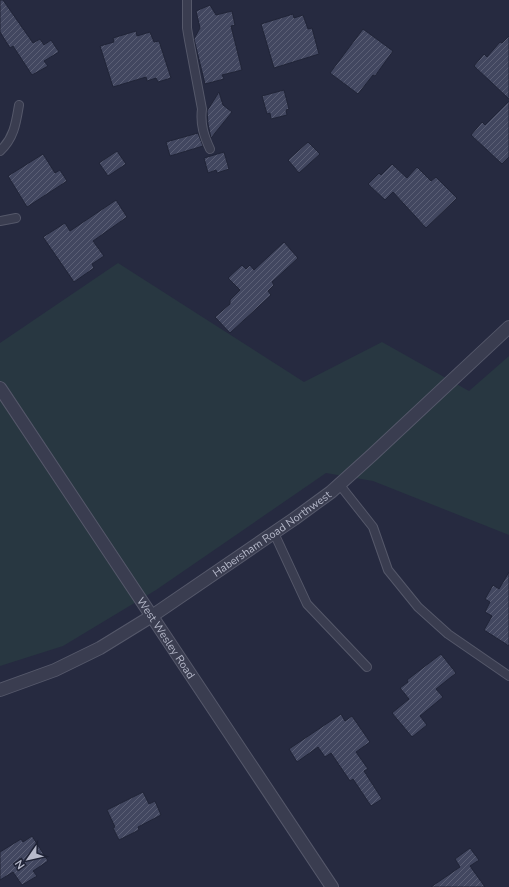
<svg xmlns="http://www.w3.org/2000/svg" width="509" height="887" viewBox="0 0 509 887" font-family="'Nunito Sans',sans-serif">
<defs>
<pattern id="building-hatch" width="6" height="6" patternUnits="userSpaceOnUse"><rect width="6" height="6" fill="#424760"/><path d="M-1 1l2-2M0 6l6-6M5 7l2-2" fill="none" stroke="#5b5f75"/></pattern>
</defs>
<rect width="100%" height="100%" fill="#262a40"/>
<path fill="#283741" d="M118,263L304,382L382,342L469,391L509,356V535L373,481L326,473L156,590L63,646L0,666V343Z"/>
<path fill="url(#building-hatch)" stroke="#202437" d="M0,0H3L33,43L40,39L44,45L51,40L59,52L44,61L48,66L32,75L13,46L10,48L0,32Z
M210,5L216,15L232,11L235,25L231,26L242,70L222,75L224,79L205,84L194,39L200,28L196,11Z
M293,14L294,18L303,15L308,29L312,28L319,54L274,68L261,24Z
M363,29L393,51L375,76L373,75L358,94L330,73Z
M136,31L137,36L150,32L154,42L159,41L171,78L158,82L156,78L147,81L146,77L113,87L100,46L114,42L113,38Z
M509,36V99L474,66L484,54L487,57L500,42L502,43Z
M284,90L289,109L286,110L287,115L271,119L270,113L267,114L262,96Z
M219,92L223,105L232,112L211,138L208,124L207,111Z
M509,101V157L502,164L471,135L482,122L485,125Z
M198,133L203,146L170,156L166,142Z
M308,142L320,154L299,173L288,160Z
M117,151L126,164L108,176L99,163Z
M224,152L229,169L217,173L216,170L208,173L204,158Z
M43,154L55,173L60,170L67,181L27,207L8,176Z
M392,164L407,178L417,167L431,181L436,177L457,198L426,228L393,192L385,200L368,184L379,173L381,175Z
M116,200L127,217L93,241L104,256L92,264L94,268L74,282L43,237L65,223L70,231Z
M284,242L298,258L272,282L274,285L268,291L271,295L230,333L215,317L230,304V300L240,290L228,278L242,265L246,269L250,265L254,270Z
M509,572V646L484,630L492,616L485,612L490,602L485,599L493,585L499,589Z
M441,654L456,673L436,689L443,697L420,716L427,725L412,737L392,713L409,699L400,688L408,682L407,680Z
M341,714L345,721L352,716L370,742L356,752L368,769L364,771L382,799L371,806L353,779L350,781L331,753L325,757L318,747L297,762L289,749Z
M143,792L149,804L155,801L161,815L138,827L139,830L119,840L113,828L115,827L107,810Z
M32,836L48,861L33,871L37,876L22,885L13,872L0,880V852L21,839L23,842Z
M470,848L479,860L470,866L485,887H431L460,867L455,859Z"/>
<g fill="none" stroke-linecap="round" stroke-linejoin="round">
<defs>
<path id="service" d="M187,0V28L189,40L202,109C200,124 204,136 210,149
M0,151C14,138 16,123 19,105
M0,221L16,218
M339,484L373,527L388,570L418,607L448,634L509,676
M274,533L307,604L367,667"/>
<g id="minor">
<path id="s1" d="M0,690L55,670L100,648L152,616L294,519L331,492L372,455L509,327"/>
</g>
<g id="tertiary">
<path id="s2" d="M0,388L332,887"/>
</g>
</defs>
<use href="#service" stroke="#55586a" stroke-width="10"/>
<use href="#minor" stroke="#55586a" stroke-width="14"/>
<use href="#tertiary" stroke="#55586a" stroke-width="14"/>
<use href="#service" stroke="#3a3d50" stroke-width="8"/>
<use href="#minor" stroke="#3a3d50" stroke-width="12"/>
<use href="#tertiary" stroke="#3a3d50" stroke-width="12"/>
</g>
<g text-anchor="middle" stroke-width="4" stroke-linejoin="round" paint-order="stroke">
<g font-size="11" fill="#b6b9ca" stroke="#1e2235">
<text dy="4" stroke="none"><textPath href="#s1" startOffset="315">Habersham Road Northwest</textPath></text>
<text dy="4" stroke="none"><textPath href="#s2" startOffset="300">West Wesley Road</textPath></text>
</g>
</g>
<g transform="translate(28 859) rotate(236)" stroke="#1e2235" stroke-width="3" paint-order="stroke">
<path d="M0-3L7 15L0 10L-7 15Z" fill="#b6b9ca"/>
<text y="-6" font-size="11" font-weight="bold" text-anchor="middle" fill="#b6b9ca">N</text>
</g>
</svg>
